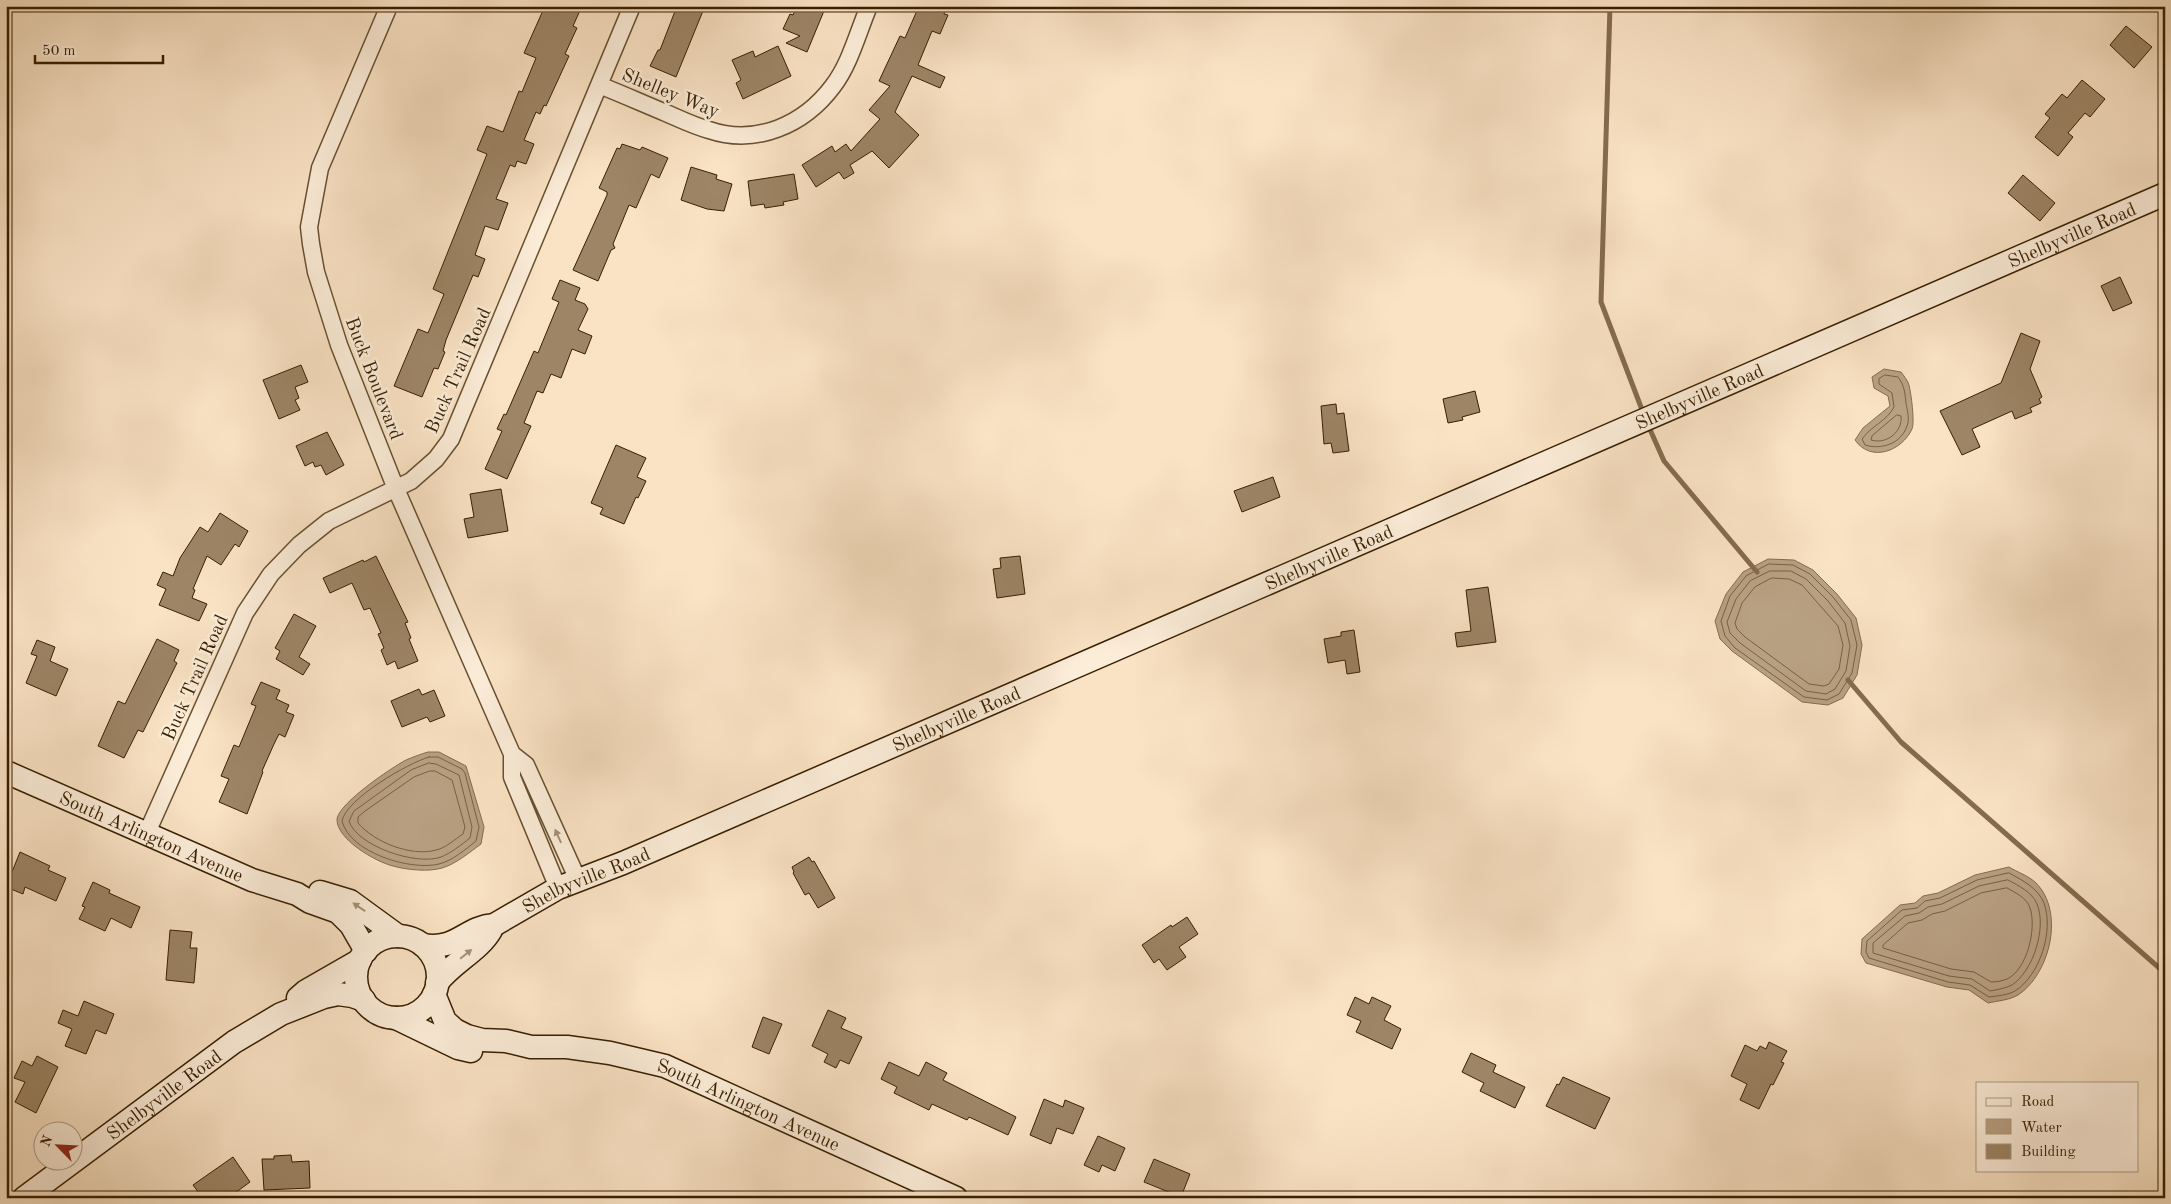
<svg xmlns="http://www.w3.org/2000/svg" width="2171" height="1204" viewBox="0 0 2171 1204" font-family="'Old Standard TT',serif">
<rect width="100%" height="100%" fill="#fae3c5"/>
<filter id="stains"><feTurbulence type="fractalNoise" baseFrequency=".004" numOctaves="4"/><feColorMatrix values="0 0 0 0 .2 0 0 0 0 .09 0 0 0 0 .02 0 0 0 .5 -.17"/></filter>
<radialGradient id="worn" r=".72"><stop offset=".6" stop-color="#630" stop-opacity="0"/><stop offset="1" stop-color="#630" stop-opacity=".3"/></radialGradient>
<path fill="#b8a082" stroke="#856c4e" d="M1884,369L1901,372C1904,376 1908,381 1909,385C1911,393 1915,422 1912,429C1902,451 1871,463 1855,440L1863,428L1890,406L1888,396L1874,388L1872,377Z
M1768,559L1794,560L1813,570L1837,594L1856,618L1862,645L1857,675L1843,698L1828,705L1802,702L1732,651L1720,639L1715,621L1726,594L1743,572Z
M428,752H439L466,766L484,827L481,844C470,852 456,864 442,868C429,872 407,870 393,866C376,862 336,839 337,819C339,803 391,768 406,760C413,757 421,754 428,752Z
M2009,867C2017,872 2029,876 2036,883C2065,912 2050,974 2018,995C2010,1000 1997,1001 1988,1003L1969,990L1947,987L1866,963L1861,954L1862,939L1900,905L1915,903L1923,896L1938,893L1975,875Z"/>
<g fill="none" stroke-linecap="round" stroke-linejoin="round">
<path stroke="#786041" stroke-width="1" d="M1885,375L1898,377C1904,385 1905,392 1906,403C1907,409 1910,420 1907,426C1901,444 1881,450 1865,445L1862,439C1871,426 1887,421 1894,407L1892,393L1879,384V379Z
M1897,415L1901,416C1903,431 1887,445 1871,440L1872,436Z
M1769,564L1793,565L1810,574L1833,597L1851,620L1857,645L1852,673L1839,694L1827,700L1804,697L1735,648L1725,636L1721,621L1730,596L1746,576Z
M1770,571H1791L1806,579L1828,601L1845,623L1850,646L1846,671L1835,689L1826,694L1806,691L1740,643L1730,633L1727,622L1736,599L1750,581Z
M1772,578L1789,579L1802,585L1838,626L1843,645L1839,669L1829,684L1824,686L1809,684L1745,637L1737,629L1735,623L1742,603L1755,587Z
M429,757H438L462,769L465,773L479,827L476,841C466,849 452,861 439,864C411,871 350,853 342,821C346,799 408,763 429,757Z
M429,763L436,764L459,775L472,827L470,838C461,845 451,853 441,857C416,866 357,846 349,821L354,811L411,770Z
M430,771H435L452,780L465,827L463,834C455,839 446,848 436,850C411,857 374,842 358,823V817L365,811L414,777Z
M2009,873C2022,880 2038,888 2044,903C2054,931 2040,975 2015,991C2008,995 1997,996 1989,997L1970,985L1948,982L1869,958L1866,952L1867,941L1902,910L1917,908L1925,901L1940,898L1977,880Z
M2008,880C2019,886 2032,892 2037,904C2047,928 2033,971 2012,985C2006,988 1996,990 1990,991L1972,979L1949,976L1873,953V943L1905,916L1919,913L1928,907L1942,904L1979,886Z
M2007,888C2016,893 2027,898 2030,908C2037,928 2027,970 2007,979C2002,981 1996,982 1991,982L1974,972L1951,969L1883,948V945L1908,923L1922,920L1932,914L1945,911L1981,893Z"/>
<path stroke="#856c4e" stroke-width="5" d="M1610,6L1601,302L1644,415
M1648,425L1664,461L1757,572
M1848,680L1901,742L2165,973"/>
</g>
<path fill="#9d8566" stroke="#381f00" d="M545,6H582L573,26L577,28L565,54L569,56L546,106L544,105L540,114L536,112L524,140L534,144L526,164L517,161L515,167L510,165L496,199L508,203L498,230L485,226L475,255L485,259L478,277L473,275L446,340L443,351L445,352L438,369L434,368L422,397L394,386L418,329L428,333L444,294L433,289L487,154L477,150L487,126L503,132L519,91L522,92L536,58L524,53Z
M677,6H705L676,77L650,66L658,50H660Z
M797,6H826L807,52L786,43L800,36L783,29L790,14L793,15Z
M919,6H947L944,14L948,15L940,34L932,31L918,65L945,77L940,88L912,76L895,112L919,135L889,168L872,151L850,165L854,173L844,179L839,172L816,187L802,165L832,146L835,152L846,144L851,151L880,119L869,110L890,86L879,81L900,36L905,38Z
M2126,26L2152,47L2134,68L2110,45Z
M778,46L791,76L743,99L736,83L741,80L732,60L753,51L755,57Z
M2082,80L2105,99L2090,117L2085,113L2068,133L2073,137L2058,156L2035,137L2050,118L2045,114L2062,94L2067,98Z
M622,144L640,150L642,147L668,158L659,178L651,174L636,208L629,205L613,244L615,248L611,250L598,281L573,270L607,195V192L599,188L617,148L620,149Z
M691,167L717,175L716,179L732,184L724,211L707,209L681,200Z
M794,174L798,199L783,202L784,205L765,208L764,204L751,206L748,181Z
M2023,175L2055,203L2040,221L2008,193Z
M2120,277L2132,303L2113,311L2101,286Z
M560,280L580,288L575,300L585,304L588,309L578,330L592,336L585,354L572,349L561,378L551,374L543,393L537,391L524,423L531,426L507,479L485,469L502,431L497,429L504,414L506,415L534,351L538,353L559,302L552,299Z
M2021,333L2040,341L2030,369L2042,397L2039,399L2041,403L2030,408L2032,412L2015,419L2012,411L1972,429L1980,447L1962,455L1940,411L2001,383Z
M301,365L308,382L295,387L299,398L295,400L300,410L279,419L263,380Z
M1475,391L1480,412L1462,417L1463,420L1448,423L1443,399Z
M1336,404L1337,414L1344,413L1349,451L1333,453L1331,443L1324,444L1321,406Z
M327,432L344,465L326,475L321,465L315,467L313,462L305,466L296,446Z
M616,445L646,458L637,477L646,481L638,498L636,497L624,524L600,514L603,508L591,503Z
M1273,477L1280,497L1242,512L1234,491Z
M501,489L508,531L468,538L464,519L474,517L470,494Z
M220,513L248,531L239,547L235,544L221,565L207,556L193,589L195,590L192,598L207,604L199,621L159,605L166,589L157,585L163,572L173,576L180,558L200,527L208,532Z
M376,556L408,622L405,623L411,638L409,639L418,661L398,669L395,661L387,665L381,650L384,648L378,634L381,633L370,608L364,610L352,583L330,593L323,578L363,560L364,562Z
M1020,556L1025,594L997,598L993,569L1001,568L1000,558Z
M1488,587L1496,642L1457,647L1455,633L1471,631L1466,590Z
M294,614L316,626L299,657L310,664L303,675L276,659L280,651L275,648Z
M1354,630L1360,672L1347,674L1345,660L1328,663L1324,639L1341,636V632Z
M157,639L179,650L174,661L177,663L143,732L138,730L124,758L98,746L118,701L125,704Z
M37,640L55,647L50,661L68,669L56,696L26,683L37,656L31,654Z
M261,682L280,690L276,699L289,705L286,712L294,715L285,737L279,734L274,744L262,771L263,772L247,814L219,802L229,779L221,776L234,745L239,747L256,706L251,704Z
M419,689L422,695L434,690L445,716L430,722L427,717L402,727L391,701Z
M20,852L50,866L48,870L66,878L56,901L25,887L23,894L6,887Z
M809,857L812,862L814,861L835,898L818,908L809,893L805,895L793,873L794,872L792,867Z
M93,882L110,890L109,893L140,907L131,928L111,918L105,931L79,919L85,907L82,906Z
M1187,917L1198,934L1179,947L1186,957L1167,970L1159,959L1154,963L1142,945L1171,925L1172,927Z
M170,930L192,932L190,948H197L194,983L166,980Z
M1355,997L1369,1004L1372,997L1391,1006L1384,1020L1401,1029L1392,1049L1356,1032L1361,1021L1347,1015Z
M84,1001L114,1014L106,1034L96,1030L86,1054L65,1046L72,1029L58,1023L63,1010L78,1016Z
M828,1010L846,1018L841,1028L862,1037L849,1064L840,1060L836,1068L824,1062L828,1054L812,1046Z
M763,1017L782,1024L769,1054L752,1047Z
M1769,1042L1787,1051L1781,1062L1784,1063L1773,1085L1771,1084L1759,1109L1740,1100L1747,1084L1731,1076L1745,1045L1757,1051L1760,1046L1766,1049Z
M1471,1053L1496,1065L1493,1072L1525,1087L1515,1108L1480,1091L1484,1083L1462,1072Z
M37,1056L58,1067L36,1113L15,1102L25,1082L14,1078L22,1061L32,1066Z
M889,1062L919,1076L926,1062L947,1073L943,1080L1016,1117L1008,1135L969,1117L967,1120L932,1104L929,1110L894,1093L897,1087L881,1079Z
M1563,1077L1610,1098L1595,1129L1546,1106L1557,1084L1559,1085Z
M1044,1099L1063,1107L1065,1100L1084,1108L1073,1134L1057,1128L1051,1144L1030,1135Z
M1098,1136L1125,1148L1115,1171L1102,1165L1099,1172L1084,1165Z
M291,1155L292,1162L309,1161L310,1188L264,1190L262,1159H274V1156Z
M233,1157L250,1182L228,1198H198L199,1193L193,1185Z
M1154,1159L1190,1174L1181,1197L1144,1182Z"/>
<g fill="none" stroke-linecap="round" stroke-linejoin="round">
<defs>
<path id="minor" d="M389,6L320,168L309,227L311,244L316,272L339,345L396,489L512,754
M599,85C622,94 644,104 666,113C680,119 694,126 709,130C756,146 804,125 833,86C850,64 858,32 869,6
M146,835L245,613L271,574L299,545L329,521L411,481L436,459L451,439L632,6
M558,888L512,777V754L526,765L578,880"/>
<g id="secondary">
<path id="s1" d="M6,772L252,880L297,894L310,902L338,912L351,925L366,951"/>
<path d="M320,892L350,901L398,936"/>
<circle cx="397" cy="977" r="41"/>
<path id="s2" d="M423,945C457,951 465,927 494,925L558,888L623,863L2165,194"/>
<path d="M437,983C453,962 479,951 491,930"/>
<path id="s3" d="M434,994L445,1021L455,1030L467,1036L482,1040L506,1041L531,1047H567L610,1053L665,1066L956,1198"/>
<path d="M298,998L306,991L360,960"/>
<path d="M396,1018L458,1048L471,1051"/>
<path id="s4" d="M24,1198L234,1042L281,1014L324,997L338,994L352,996L364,1000"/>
</g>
</defs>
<use href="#minor" stroke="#685031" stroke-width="19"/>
<use href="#secondary" stroke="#381f00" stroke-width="25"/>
<use href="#minor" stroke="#fcedd9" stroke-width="16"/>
<use href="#secondary" stroke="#fcedd9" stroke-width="22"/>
</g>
<defs><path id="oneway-solid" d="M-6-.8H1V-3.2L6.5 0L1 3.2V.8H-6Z" transform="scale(1.25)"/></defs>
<g fill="#a49077">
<use href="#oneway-solid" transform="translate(558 836) rotate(-114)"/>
<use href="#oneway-solid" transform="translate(359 907) rotate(-146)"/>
<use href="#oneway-solid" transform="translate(466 954) rotate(-39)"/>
</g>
<g text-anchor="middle" stroke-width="5" stroke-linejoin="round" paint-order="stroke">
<g font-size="19" fill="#381f00" stroke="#fcedd9">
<text transform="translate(671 92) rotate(22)" y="7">Shelley Way</text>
<text dy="7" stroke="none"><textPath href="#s2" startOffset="1798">Shelbyville Road</textPath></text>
<text transform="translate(457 370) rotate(-66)" y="7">Buck Trail Road</text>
<text transform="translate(375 378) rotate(69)" y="7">Buck Boulevard</text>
<text dy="7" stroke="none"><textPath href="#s2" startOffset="1392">Shelbyville Road</textPath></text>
<text dy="7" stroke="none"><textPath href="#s2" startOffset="988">Shelbyville Road</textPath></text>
<text transform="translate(194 677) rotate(-66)" y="7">Buck Trail Road</text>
<text dy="7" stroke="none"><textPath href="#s2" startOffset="582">Shelbyville Road</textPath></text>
<text dy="7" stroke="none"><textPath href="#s1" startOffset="159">South Arlington Avenue</textPath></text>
<text dy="7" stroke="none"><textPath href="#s2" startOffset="178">Shelbyville Road</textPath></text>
<text dy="7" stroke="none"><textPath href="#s4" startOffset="174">Shelbyville Road</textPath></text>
<text dy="7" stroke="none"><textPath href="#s3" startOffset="349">South Arlington Avenue</textPath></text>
</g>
</g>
<rect width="2171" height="1204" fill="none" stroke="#fae3c5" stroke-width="25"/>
<rect x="8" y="8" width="2156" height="1189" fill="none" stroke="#381f00" stroke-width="2.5"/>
<rect x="12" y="12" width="2146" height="1179" fill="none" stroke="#381f00"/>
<rect x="1976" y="1082" width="162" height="90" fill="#fcedd9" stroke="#ae9b82"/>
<rect x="1986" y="1098" width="25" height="8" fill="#fcedd9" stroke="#ae9b82"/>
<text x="2021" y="1106" font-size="15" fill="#381f00">Road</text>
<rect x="1986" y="1119" width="25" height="15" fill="#b8a082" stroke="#ae9b82"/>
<text x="2021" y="1132" font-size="15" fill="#381f00">Water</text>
<rect x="1986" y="1144" width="25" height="15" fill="#9d8566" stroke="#ae9b82"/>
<text x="2021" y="1156" font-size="15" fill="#381f00">Building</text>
<g transform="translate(58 1146) rotate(294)"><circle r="24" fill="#fcedd9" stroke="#ae9b82"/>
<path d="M0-4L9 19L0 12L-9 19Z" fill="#8f2418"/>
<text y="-8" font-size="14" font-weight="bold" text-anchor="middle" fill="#381f00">N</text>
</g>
<path d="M35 55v8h128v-8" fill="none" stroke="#381f00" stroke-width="2.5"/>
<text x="42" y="55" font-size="15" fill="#381f00" stroke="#fcedd9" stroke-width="4" paint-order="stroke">50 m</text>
<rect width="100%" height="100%" filter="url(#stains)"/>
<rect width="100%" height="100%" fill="url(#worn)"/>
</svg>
